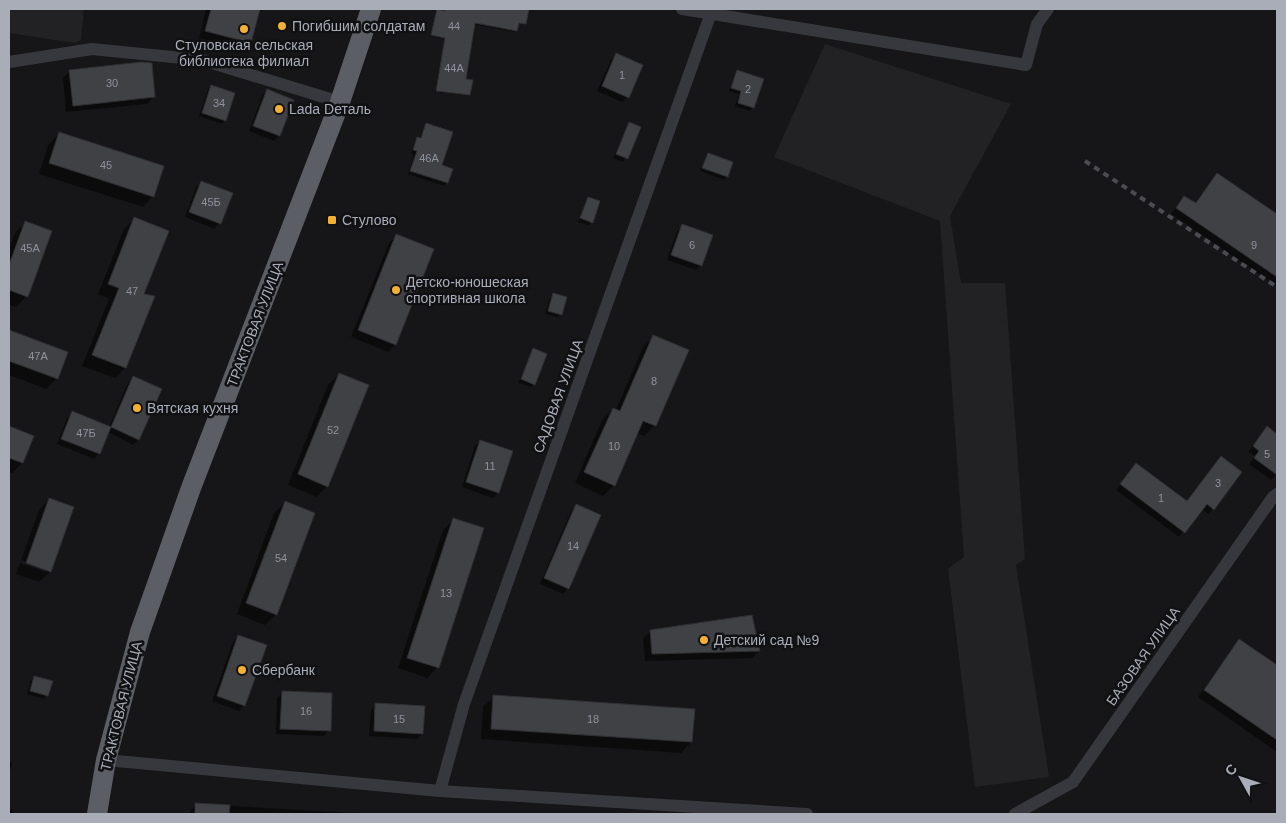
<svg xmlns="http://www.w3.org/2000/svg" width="1286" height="823" viewBox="0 0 1286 823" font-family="Arial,sans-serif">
<rect width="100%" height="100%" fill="#161618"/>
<path fill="#222225" d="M9,9H84L81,40L75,43L9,33Z
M825,44L1011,104L950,216L961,283H1005L1025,559L1016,565L1049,777L975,787L948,569L964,557L940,221L774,157Z"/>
<path fill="#0007" d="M206,9H258L250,42L243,49L199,38Z
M446,9L527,10L524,24H517L514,32L473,24L465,80L467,95L435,92L445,39L431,36L436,12H445Z
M616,55L628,97L622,102L597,91L611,60Z
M70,71L154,96L147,104L66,112L63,78Z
M737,72L753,107L750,111L735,106L739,94L729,91Z
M211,86L225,120L222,124L199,116L208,90Z
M267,91L279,135L274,141L249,131L262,96Z
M629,123L639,127L623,162L613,158Z
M426,125L447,182L444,186L408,174L414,155L411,154L414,142L419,139Z
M59,134L153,196L143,207L39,174L48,145Z
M708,154L727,176L724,180L700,171Z
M1217,174L1277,215V286L1171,214L1185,197L1195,204Z
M201,182L219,223L214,229L185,217L196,187Z
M588,199L592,222L588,225L578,222Z
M134,219L143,295L153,297L125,368L115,378L82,366L109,299L98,294L124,229Z
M25,223L50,232L26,297L16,307L9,305V249L15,233Z
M682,226L701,265L696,270L667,260L677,231Z
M396,236L433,250L395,345L388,352L351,337L389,243Z
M553,295L561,314L558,317L545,314L550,298Z
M9,331L66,352L57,378L46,389L9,375Z
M653,337L655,425L644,436L637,433L614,485L603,496L575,483L602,420L613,409L616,410L643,347Z
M533,350L534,384L531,387L518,383Z
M339,374L327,486L317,497L288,485L328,385Z
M133,378L161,390L138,440L133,445L108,432L99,453L94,459L57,444L67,418L72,413L109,427L128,383Z
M9,428L32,436L22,463L12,473L9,472Z
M1267,428L1277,435V474L1271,480L1249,464L1255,456L1248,452Z
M480,441L498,492L493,498L462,487L475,446Z
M1216,463L1213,509L1208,514L1202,509L1179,537L1116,490L1136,464L1186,502Z
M49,499L73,508L50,572L39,582L16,574L20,563L46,572V569L21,560L39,510Z
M285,503L276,614L265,625L237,614L274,513Z
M577,505L568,588L563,594L540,584L571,511Z
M453,520L438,667L427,678L398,668L443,530Z
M651,631L759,651L752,658L645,661L643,638Z
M239,636L244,705L239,711L212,701L233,642Z
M1239,640L1277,667V752L1198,697Z
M35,677L47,695L44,699L27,694L31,680Z
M282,693L329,730L324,736L276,734L277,698Z
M494,697L691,742L681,753L481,739L483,707Z
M376,704L422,734L417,739L369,736L371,710Z
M9,762H12L9,776Z
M196,804L357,813V814H188Z
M9,809L13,810L12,814H9Z"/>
<path fill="#404145" stroke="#303034" d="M211,9H260L251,43L205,31Z
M437,9L445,11L446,9H529L526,24L519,23L517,31L475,23L466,79L473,80L470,95L436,91L445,38L431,35Z
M616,53L643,65L629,98L602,86Z
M141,62L152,63L155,97L73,106L69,70Z
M737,70L764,79L754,108L738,103L741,91L731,88Z
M211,85L235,93L226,121L202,113Z
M267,89L294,100L280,136L253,126Z
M629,122L641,127L628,159L616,154Z
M426,123L453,132L442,165L453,169L448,183L410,171L417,151L413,150L417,137L421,138Z
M59,132L164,166L154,197L49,163Z
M708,153L733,162L728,177L702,168Z
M1217,173L1277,214V277L1176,208L1184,196L1196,203Z
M201,181L233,193L221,224L189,212Z
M588,197L600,201L593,223L580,218Z
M134,217L169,231L144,294L155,296L126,368L92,355L119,288L108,284Z
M25,221L52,231L28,297L9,290V265Z
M682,224L713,235L702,266L671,255Z
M396,234L434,249L396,345L358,330Z
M553,293L567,297L562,315L548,311Z
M9,330L68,352L58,379L9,361Z
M653,335L689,350L656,426L643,421L615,486L584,472L613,408L620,411Z
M533,348L547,354L535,385L521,379Z
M339,373L369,385L328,487L298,474Z
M133,376L162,389L139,440L111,427Z
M72,411L111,427L100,454L61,439Z
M9,426L34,436L23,463L9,458Z
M1267,426L1277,434V475L1254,458L1259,451L1253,446Z
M480,440L513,451L499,493L466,482Z
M1221,456L1242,472L1214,510L1207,504L1185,533L1120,484L1136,463L1187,501Z
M49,498L74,507L51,572L26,563Z
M285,501L315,513L277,615L246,603Z
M576,504L601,515L569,589L544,578Z
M453,518L484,528L439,668L407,658Z
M752,615L760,651L652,654L650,630Z
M238,635L267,645L245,706L217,696Z
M1239,639L1277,665V740L1204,690Z
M34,676L53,681L48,696L30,691Z
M282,691L332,693L331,731L280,729Z
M493,695L695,709L692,742L491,729Z
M375,703L425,706L423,734L374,731Z
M195,803L230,805L229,814H195Z"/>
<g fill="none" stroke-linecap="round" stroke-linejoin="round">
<path stroke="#37383d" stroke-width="12" d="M682,9L1026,65L1037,24L1048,9
M9,62L92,49L202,60L340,102
M106,760L440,791L807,814
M440,791L464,704L711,13
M1015,814L1073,782L1273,497L1277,494"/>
<path stroke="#5b5e65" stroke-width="20" d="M97,814L106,760L140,632L191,488L340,102L371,9"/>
<path stroke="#4a4c52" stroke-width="4" stroke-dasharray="6 5" stroke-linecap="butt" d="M1085,161L1277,287"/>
</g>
<g fill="#f2b134" stroke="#111113" stroke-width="2">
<circle cx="282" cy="26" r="5"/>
<circle cx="244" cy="29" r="5"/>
<circle cx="279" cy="109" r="5"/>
<rect x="327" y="215" width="10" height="10" rx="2.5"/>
<circle cx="396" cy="290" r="5"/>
<circle cx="137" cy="408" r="5"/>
<circle cx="704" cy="640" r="5"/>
<circle cx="242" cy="670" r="5"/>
</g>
<g text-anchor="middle" stroke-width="5" stroke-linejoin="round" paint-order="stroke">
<g font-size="11" fill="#8e929b">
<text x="454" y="30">44</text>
<text x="454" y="72">44А</text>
<text x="622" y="79">1</text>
<text x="112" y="87">30</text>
<text x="748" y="93">2</text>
<text x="219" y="107">34</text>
<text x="429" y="162">46А</text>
<text x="106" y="169">45</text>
<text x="211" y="206">45Б</text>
<text x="692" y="249">6</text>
<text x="1254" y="249">9</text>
<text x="30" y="252">45А</text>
<text x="132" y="295">47</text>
<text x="38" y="360">47А</text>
<text x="654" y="385">8</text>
<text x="333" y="434">52</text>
<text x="86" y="437">47Б</text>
<text x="614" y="450">10</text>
<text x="1267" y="458">5</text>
<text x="490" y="470">11</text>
<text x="1218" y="487">3</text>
<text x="1161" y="502">1</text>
<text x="573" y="550">14</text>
<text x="281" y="562">54</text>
<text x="446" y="597">13</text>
<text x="306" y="715">16</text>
<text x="399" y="723">15</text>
<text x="593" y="723">18</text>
</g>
<g font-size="14" fill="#a8adb8" stroke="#111113" text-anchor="start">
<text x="292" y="31">Погибшим солдатам</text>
<text x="244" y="50" text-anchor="middle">Стуловская сельская<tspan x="244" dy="16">библиотека филиал</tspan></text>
<text x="289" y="114">Lada Dеталь</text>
<text x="342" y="225">Стулово</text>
<text x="406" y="287">Детско-юношеская<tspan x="406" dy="16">спортивная школа</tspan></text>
<text x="147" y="413">Вятская кухня</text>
<text x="714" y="645">Детский сад №9</text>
<text x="252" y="675">Сбербанк</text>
</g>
<g font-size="14" fill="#a8adb8" stroke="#111113">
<text transform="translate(255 324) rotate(-69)" y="5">ТРАКТОВАЯ УЛИЦА</text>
<text transform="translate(558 396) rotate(-70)" y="5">САДОВАЯ УЛИЦА</text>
<text transform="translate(1143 656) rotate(-55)" y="5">БАЗОВАЯ УЛИЦА</text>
<text transform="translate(121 706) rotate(-76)" y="5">ТРАКТОВАЯ УЛИЦА</text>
</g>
</g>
<rect width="1286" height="823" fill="none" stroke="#a8adb8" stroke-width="20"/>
<g transform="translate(1241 778) rotate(310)" stroke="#111113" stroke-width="4" paint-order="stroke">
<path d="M0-4L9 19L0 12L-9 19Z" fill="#a8adb8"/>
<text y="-8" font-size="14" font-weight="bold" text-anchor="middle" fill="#a8adb8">С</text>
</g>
</svg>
